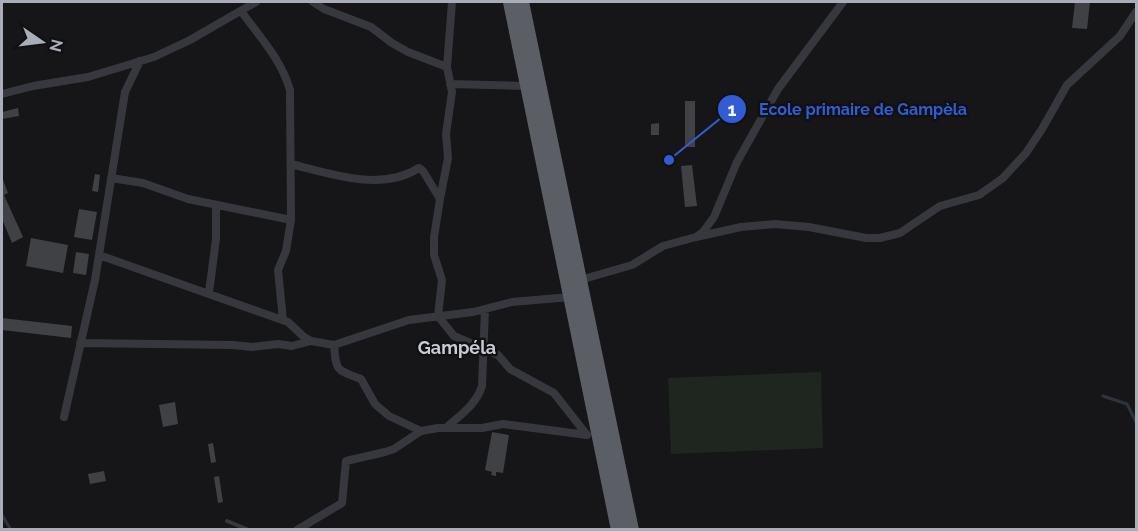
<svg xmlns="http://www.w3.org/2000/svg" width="1138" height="531" viewBox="0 0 1138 531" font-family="Raleway,sans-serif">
<rect width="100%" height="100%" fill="#161618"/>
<path fill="#1e261f" d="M821,372L823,448L671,454L668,378Z"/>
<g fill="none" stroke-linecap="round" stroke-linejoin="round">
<path stroke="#2c353c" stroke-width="3" d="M1103,396L1127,404L1136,422
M2,515L11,530"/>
</g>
<path fill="#404145" d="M1075,2H1090L1087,29L1072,28Z
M685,101H695V147H685Z
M18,108L19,116L2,119V112Z
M659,123V135H651V124Z
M692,165L697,206L685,207L681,166Z
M95,174L100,175L98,192L92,191Z
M2,177L8,193L4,195L23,237L12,243L2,219Z
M79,209L97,212L92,240L74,237Z
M31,238L68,245L63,273L26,266Z
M76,252L89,254L86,275L73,273Z
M2,318L72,326L71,338L2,330Z
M175,402L178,424L163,427L159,405Z
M492,432L509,435L503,473L496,472V476L491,475L492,472L485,470Z
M213,443L216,462L211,463L208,444Z
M104,471L106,481L90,484L88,474Z
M219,476L223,502L218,503L214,477Z"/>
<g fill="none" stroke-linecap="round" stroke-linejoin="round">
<path stroke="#37383d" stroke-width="4" d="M227,521L249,530"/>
<path stroke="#37383d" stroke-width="8" d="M313,2L324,9L371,27L392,43L408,52L447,67
M241,11C259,36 281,59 290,90L291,220L286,251L278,270L283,320
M450,84L527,86
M2,94L33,86L88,77L154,57L190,40L256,2
M291,164C331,174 381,192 419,168L423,171L440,199L434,237V255L442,280L438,316L454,336L498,355L510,369L554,393L587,435
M111,178L143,183L188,199L291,220
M440,199L448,158L446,134L452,92L447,67L452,2
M696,237L741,227L775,224L809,227L866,238H880L900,233L940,206L979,195L1003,178L1026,153L1042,129L1067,85L1120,36L1136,12
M99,255L288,322L304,337L311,341L334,345L409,320L473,312L512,302L570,297
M580,280L632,265L663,246L696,237L703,232L714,217L737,162L778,89L843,2
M209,293L216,239V205
M80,343L233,345L252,347L278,344L292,346L311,341
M334,345C336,371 336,370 361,379L375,404L389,416L421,431
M64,417L95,280L125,92L140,61
M446,428C460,415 476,405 482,386L485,309
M297,530L342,503L346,461L385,452L394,449L421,431L438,428H482L503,424L587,435"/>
<path stroke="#5b5e65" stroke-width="14" d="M510,2L618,530
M522,2L632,530"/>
</g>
<g text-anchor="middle" stroke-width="5" stroke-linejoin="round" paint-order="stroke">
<g font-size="18" font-weight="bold" fill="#c9ccd4" stroke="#111113">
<text x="457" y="354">Gampéla</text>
</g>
</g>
<path fill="none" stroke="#325cd3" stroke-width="2" d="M669 160L732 109"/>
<g fill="#325cd3" stroke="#111113" stroke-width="2">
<circle cx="669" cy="160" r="6"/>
<circle cx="732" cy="109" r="15"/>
</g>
<g font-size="18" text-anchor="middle" font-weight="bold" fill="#fff">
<text x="732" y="116">1</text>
</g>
<g font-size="16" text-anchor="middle" font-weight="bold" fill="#325cd3" stroke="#111113" stroke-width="5" stroke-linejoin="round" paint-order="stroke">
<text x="863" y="115">Ecole primaire de Gampèla</text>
</g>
<rect width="1138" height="531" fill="none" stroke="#a8adb8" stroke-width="6"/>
<g transform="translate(42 42) rotate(104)" stroke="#111113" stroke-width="4.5" paint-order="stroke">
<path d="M0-4.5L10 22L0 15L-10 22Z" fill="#a8adb8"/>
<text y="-9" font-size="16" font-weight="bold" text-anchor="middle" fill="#a8adb8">N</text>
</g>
</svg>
